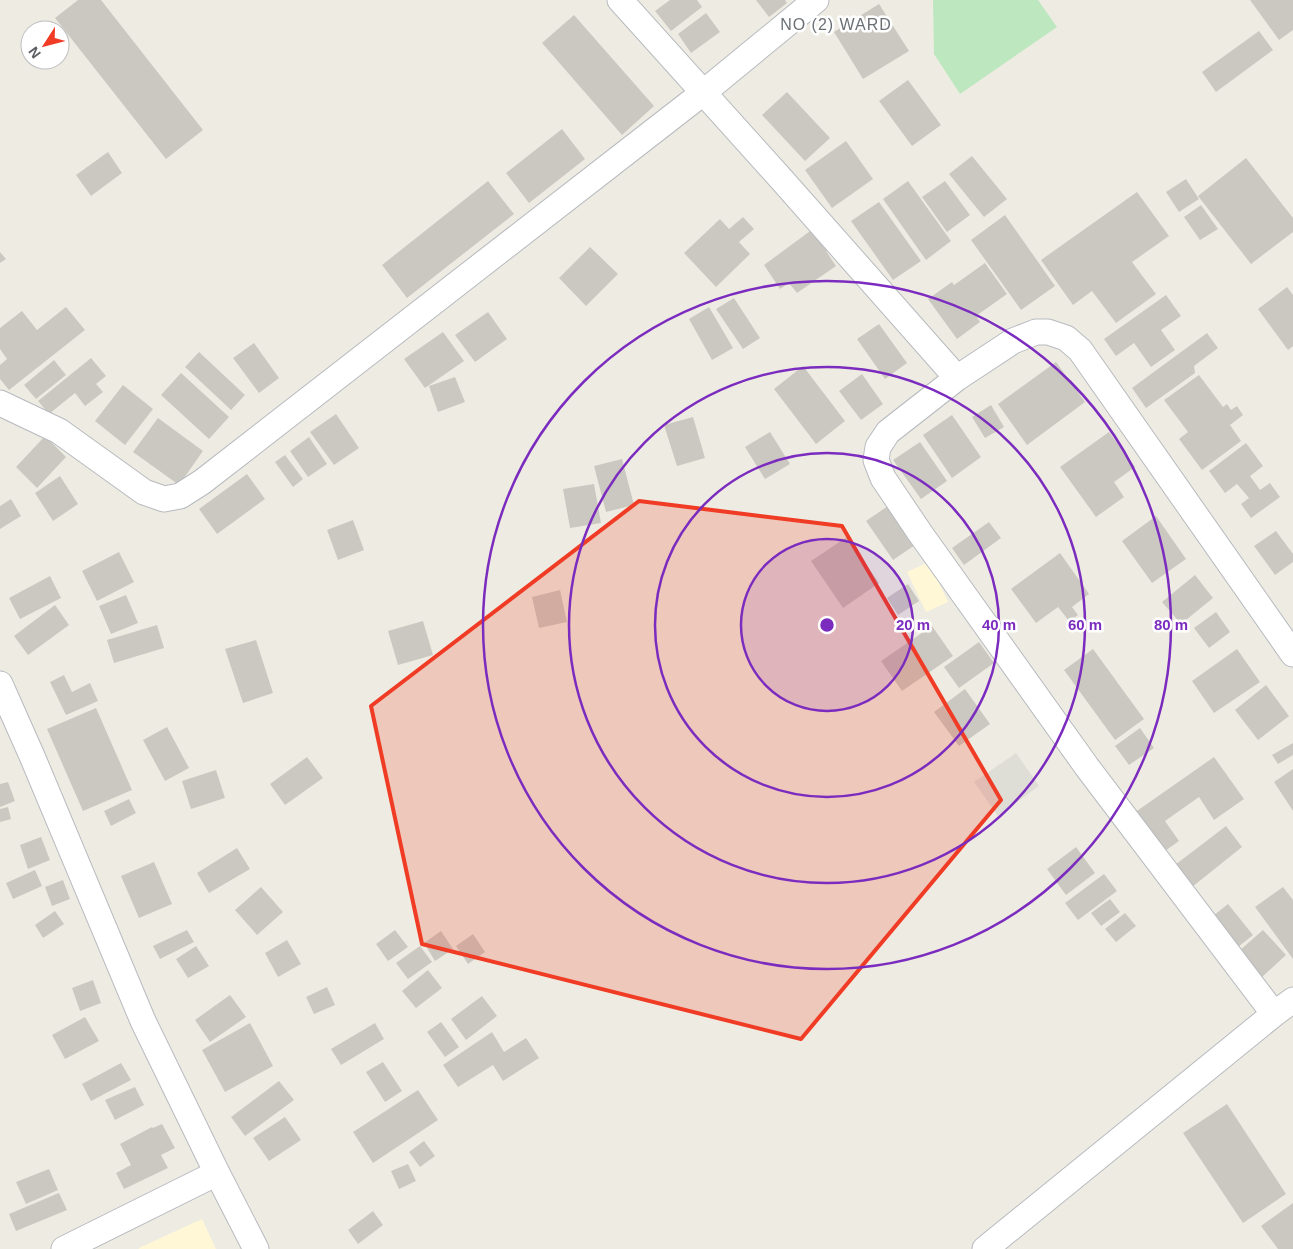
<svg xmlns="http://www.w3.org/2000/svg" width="1293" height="1249" viewBox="0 0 1293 1249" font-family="Arial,sans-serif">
<rect width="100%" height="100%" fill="#eeece2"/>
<path fill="#fff7d6" d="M929,562L948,602L926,612L907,572Z
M202,1219L216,1249H139V1248Z"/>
<path fill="#deddd6" d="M1016,753L1039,786L998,816L974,782Z"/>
<path fill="#bde7be" d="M933,0H1038L1057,27L960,94L934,54Z"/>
<path fill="#cbc8c1" d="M78,0H101L203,130L166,159L55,18Z
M670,0H697L702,7L671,31L655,11Z
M756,0H785L787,3L769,17Z
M1250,0H1293V30L1279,40Z
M879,4L909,51L863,79L834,32Z
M706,13L720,32L691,53L678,34Z
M574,15L654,106L622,135L542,43Z
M1259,31L1273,50L1216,92L1202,72Z
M908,80L941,125L912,146L879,101Z
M787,92L830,138L805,161L762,115Z
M562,129L585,159L529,203L506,173Z
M846,141L873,179L832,208L805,170Z
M108,152L122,173L91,196L76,175Z
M972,156L1007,199L984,217L949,174Z
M1246,158L1293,218V232L1251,264L1198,196Z
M1186,179L1199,199L1179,212L1166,192Z
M488,181L514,214L407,298L382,265Z
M908,181L951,241L926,260L883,199Z
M945,181L970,215L947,232L922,197Z
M1137,192L1169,236L1132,262L1156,294L1116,323L1092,291L1073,305L1041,260Z
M879,202L921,261L893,280L851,221Z
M1201,205L1218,229L1200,240L1184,217Z
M1005,215L1055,286L1021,310L971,240Z
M743,217L754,229L739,242L750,254L716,287L684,253L720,219L729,229Z
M817,226L832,247L826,251L836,266L797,293L789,283L780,289L764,265Z
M590,247L618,274L586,306L559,278Z
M0,252L6,259L0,263Z
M985,263L1007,294L976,316L980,322L957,339L928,299L952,282L954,285Z
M1287,287L1293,295V346L1288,350L1258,309Z
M1166,295L1181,316L1161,330L1175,350L1151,367L1134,343L1116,356L1104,339Z
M734,298L760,338L743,349L716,309Z
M66,307L85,330L9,390L0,379V365L7,359L0,349V328L22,311L37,330Z
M709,307L733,348L712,360L689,319Z
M488,312L507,339L475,362L455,335Z
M879,324L907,363L885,379L857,339Z
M443,332L464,361L425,388L404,359Z
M1207,333L1218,348L1194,366L1195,373L1146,408L1132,388Z
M254,343L279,378L259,393L233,358Z
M199,352L245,395L231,410L185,367Z
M91,358L106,376L96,384L103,392L85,406L75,393L49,414L38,401Z
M54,360L66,375L36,399L24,385Z
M1056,362L1085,402L1027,445L998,404Z
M803,366L845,421L816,444L774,389Z
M181,373L229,417L209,439L161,395Z
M862,374L883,404L861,420L839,391Z
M1199,375L1223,407L1227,404L1231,410L1237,406L1243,415L1230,425L1241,441L1202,470L1179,439L1188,432L1164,400Z
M455,377L465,402L438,412L429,386Z
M123,385L153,409L125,445L95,421Z
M991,405L1004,427L985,438L972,417Z
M336,414L359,448L334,465L310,432Z
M952,415L981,457L952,478L923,435Z
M693,417L705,458L677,466L664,425Z
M158,418L203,451L179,485L133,452Z
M770,432L790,464L765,479L745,447Z
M1109,432L1135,467L1114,482L1124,497L1096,517L1060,467Z
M45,436L66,457L37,488L16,467Z
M309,437L327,464L308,477L290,451Z
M920,442L947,481L921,499L893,460Z
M1246,443L1263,466L1250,476L1260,490L1270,483L1280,497L1251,518L1241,504L1249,498L1237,484L1225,493L1209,471Z
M285,455L303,479L293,487L275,462Z
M622,459L634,505L606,512L594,466Z
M247,474L265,499L217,534L199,509Z
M60,476L78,504L53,521L35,493Z
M594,484L601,523L570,528L563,489Z
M11,499L21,516L0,529V506Z
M888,506L915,545L893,560L866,521Z
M1156,516L1186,559L1152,583L1122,541Z
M353,520L364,550L338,560L327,530Z
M989,522L1001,538L964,565L952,548Z
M1276,531L1293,554V562L1275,575L1254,546Z
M847,537L879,583L843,608L811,561Z
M119,552L134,582L97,601L82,571Z
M1060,553L1089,594L1072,607L1078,615L1069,621L1058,607L1036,623L1011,589Z
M1195,575L1213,598L1181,624L1162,602Z
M50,576L61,598L20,619L9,598Z
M908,584L919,601L898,615L887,598Z
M560,590L567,622L539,628L532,597Z
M126,595L138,623L111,634L99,606Z
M55,605L69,625L28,655L14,636Z
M1216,612L1230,632L1209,648L1194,628Z
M423,621L433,655L398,665L388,631Z
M157,625L164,648L114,663L107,640Z
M932,626L953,656L902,691L881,661Z
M256,640L273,693L243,703L225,649Z
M979,642L994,663L959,688L944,667Z
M1093,649L1144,719L1115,740L1064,670Z
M1237,649L1260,682L1214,713L1192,681Z
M64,675L72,692L90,683L98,701L66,715L50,682Z
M1266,685L1289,716L1258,740L1235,710Z
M965,689L990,724L959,746L934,712Z
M96,708L132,790L83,811L47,729Z
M167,727L189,768L165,781L143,740Z
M1140,728L1154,748L1129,765L1115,746Z
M1293,743V755L1278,764L1272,755Z
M307,757L323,778L285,805L270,784Z
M1214,757L1244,799L1214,820L1199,797L1165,821L1179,841L1162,853L1134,813Z
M1293,769V811L1274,782Z
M216,770L225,798L191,809L182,781Z
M8,782L15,801L0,807V784Z
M129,799L136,813L111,826L104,811Z
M8,807L11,819L0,822V809Z
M1226,826L1242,847L1192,887L1175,865Z
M41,837L50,860L28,869L20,845Z
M1076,847L1095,873L1066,895L1047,869Z
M237,848L250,869L209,893L197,873Z
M154,862L172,904L139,918L121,876Z
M35,870L42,886L13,899L6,883Z
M1104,874L1117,891L1078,920L1065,903Z
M63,880L70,899L52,906L45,887Z
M261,887L283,912L257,935L235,910Z
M1283,887L1293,900V959L1255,907Z
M1110,899L1120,912L1101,926L1091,913Z
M1228,904L1253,935L1233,951L1208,920Z
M55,911L64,924L43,938L35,925Z
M1125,913L1136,926L1116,942L1105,929Z
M187,930L194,942L160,959L153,946Z
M395,930L408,947L388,961L376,944Z
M1263,930L1286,955L1262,977L1239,951Z
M441,931L453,949L435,961L424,943Z
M473,934L485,952L468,964L456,946Z
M287,940L301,964L278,977L265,953Z
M196,946L209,966L188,978L176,959Z
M420,946L432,962L408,979L396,963Z
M428,970L442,988L416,1008L402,991Z
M93,980L101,1003L80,1011L72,988Z
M327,987L335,1005L314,1014L306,997Z
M230,995L246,1017L210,1042L195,1020Z
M482,996L497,1016L466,1040L451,1019Z
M85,1017L99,1041L65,1059L52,1035Z
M441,1022L459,1047L445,1057L427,1032Z
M250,1023L273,1066L225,1092L202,1050Z
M375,1023L384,1039L341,1065L331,1049Z
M492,1032L504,1052L526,1038L539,1058L503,1081L493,1065L458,1087L443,1065Z
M383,1062L402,1091L385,1102L366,1072Z
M121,1063L131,1080L91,1101L82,1084Z
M279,1081L294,1100L245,1136L231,1117Z
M135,1087L144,1105L115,1120L105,1100Z
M418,1090L438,1120L373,1163L353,1132Z
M1227,1104L1286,1194L1243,1223L1183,1133Z
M285,1117L301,1140L269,1161L253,1138Z
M162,1124L175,1148L161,1155L168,1168L124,1189L116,1173L131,1165L120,1144L152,1127L153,1128Z
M424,1141L435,1156L420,1167L409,1152Z
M408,1164L416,1181L399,1189L391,1171Z
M49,1169L58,1190L26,1204L16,1182Z
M59,1193L67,1210L16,1231L9,1214Z
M1293,1203V1249H1278L1261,1226Z
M373,1211L383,1225L358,1244L348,1230Z"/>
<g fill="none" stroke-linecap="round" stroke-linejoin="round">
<defs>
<path id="street" d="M620,0L783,181L957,378
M0,403L59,431L144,492L164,499L180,496L202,482L704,92L816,0
M0,684L32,756L143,1021L217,1173L256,1249
M1274,1014L1087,767L920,533L883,478L876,460L878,447L888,432L957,378L1013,341L1036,332H1048L1066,338L1080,350L1293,654
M64,1249L217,1173
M985,1249L1274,1014L1293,1000"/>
</defs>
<use href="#street" stroke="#b7babf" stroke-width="27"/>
<use href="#street" stroke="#fff" stroke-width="25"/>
</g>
<path fill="#f03b25" fill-opacity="0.2" stroke="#f03b25" stroke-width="4" stroke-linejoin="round" d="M639,501L842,526L1001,800L801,1039L422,944L371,706Z"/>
<circle cx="827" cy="625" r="86" fill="#7b2cbf" fill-opacity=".12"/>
<g fill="none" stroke="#7b2cbf" stroke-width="2.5">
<circle cx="827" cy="625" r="86"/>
<circle cx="827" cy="625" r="172"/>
<circle cx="827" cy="625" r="258"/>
<circle cx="827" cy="625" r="344"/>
</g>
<g text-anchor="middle" stroke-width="5" stroke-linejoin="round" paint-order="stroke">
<g font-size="16" letter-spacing="1" fill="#6b7075" stroke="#fff">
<text x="836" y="30">NO (2) WARD</text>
</g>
</g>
<circle cx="827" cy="625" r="8" fill="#7b2cbf" stroke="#fff" stroke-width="2.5"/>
<g font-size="15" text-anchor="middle" font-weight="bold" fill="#7b2cbf" stroke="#fff" stroke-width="5" stroke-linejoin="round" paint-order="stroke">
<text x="913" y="630">20 m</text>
<text x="999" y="630">40 m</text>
<text x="1085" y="630">60 m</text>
<text x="1171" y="630">80 m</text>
</g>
<g transform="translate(45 45) rotate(234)"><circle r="24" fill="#ffffff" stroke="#bdbfc1"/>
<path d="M0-4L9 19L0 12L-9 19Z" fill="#f03b25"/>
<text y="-8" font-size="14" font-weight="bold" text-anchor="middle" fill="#5a5e63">N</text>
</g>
</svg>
